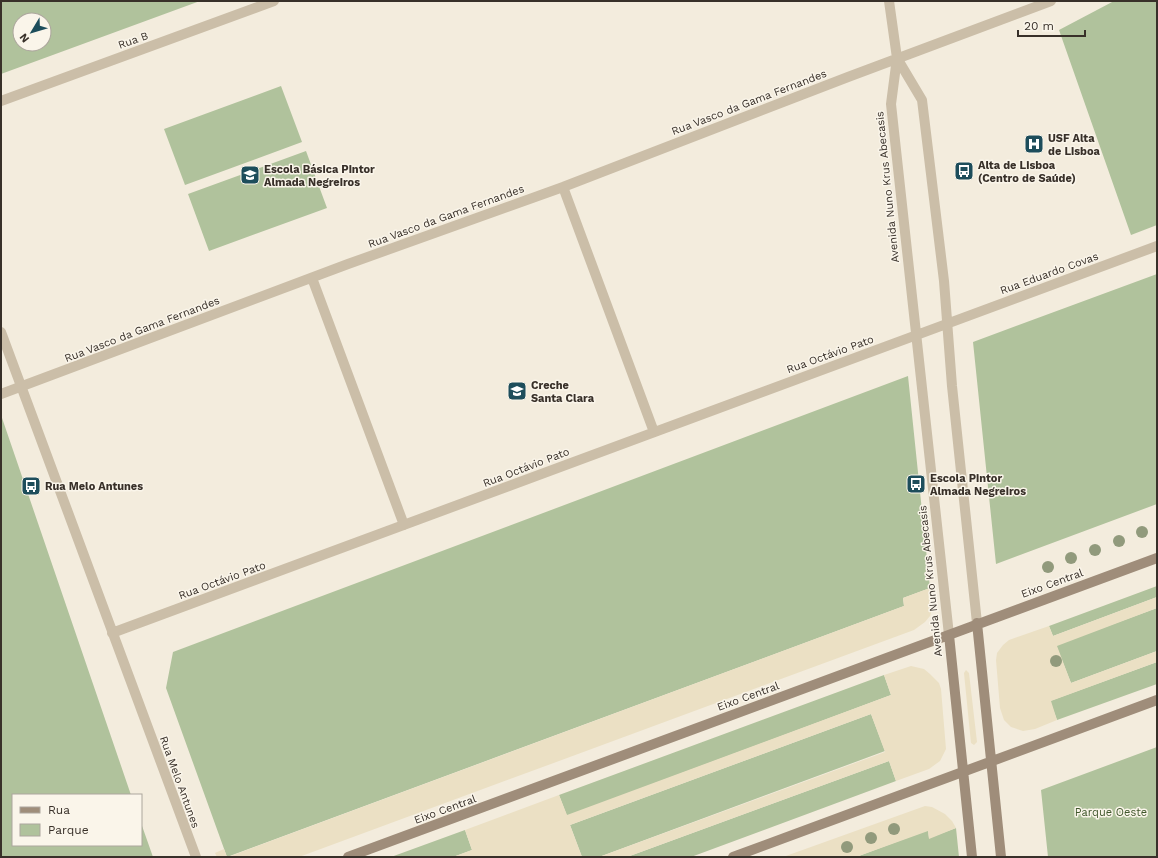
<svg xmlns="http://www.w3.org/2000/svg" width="1158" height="858" viewBox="0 0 1158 858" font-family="'Work Sans',sans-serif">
<rect width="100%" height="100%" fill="#f3ecdd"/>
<path fill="#b0c29c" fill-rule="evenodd" d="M1,1H200L1,74ZM20,20H44V44H20Z
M1114,1H1157V225L1131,235L1059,30Z
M281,86L302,142L185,185L164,129Z
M306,151L327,208L209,251L188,194Z
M1157,274V504L996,564L973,342Z
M908,376L930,588L903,598L904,606L227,857L166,688L173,652Z
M1,415L131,795H13V845H141V823L153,857H1Z
M1157,586V597L1053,636L1049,626Z
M1157,608V651L1071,683L1056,645Z
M1157,662V684L1057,720L1050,701Z
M884,675L891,695L567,816L559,795Z
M871,714L885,751L599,857H582L570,825Z
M1157,747V857H1048L1041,790Z
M889,761L896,781L691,857H627Z
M956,828L959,857H856L928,830L929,838Z
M465,830L472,850L453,857H391Z"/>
<path fill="#ebe0c4" d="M930,588L932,609L930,616L925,622L914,630L299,857H228L904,606L903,598Z
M1157,597V608L1057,646L1071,683L1157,651V662L1051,701L1057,720L1035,729L1023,731L1011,727L1004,720L1000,708L996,660L997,653L1003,645L1009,640L1049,626L1053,636Z
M911,666L924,669L930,674L939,683L941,689L946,749L940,761L929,769L896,781L889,761L627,857H599L885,752L871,714L570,825L582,857H453L472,850L465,830L559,795L567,815L891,695L884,675Z
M966,670L969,673L977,742L974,745L971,743L964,673Z
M925,806L932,807L945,814L952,821L956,828L929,839L928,831L856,857H783Z
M224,849L227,857H217L215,853Z"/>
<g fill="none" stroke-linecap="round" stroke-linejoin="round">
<path stroke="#cbbea8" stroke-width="10" d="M889,1L897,58L891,104L949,635
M897,58L922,100L944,281L952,386L977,623
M1,101L274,1
M563,187L654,432
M312,278L404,525
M1,332L196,857
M1,394L348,264L563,187L848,77L1051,1
M112,633L1157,246"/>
<path stroke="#9f8d7a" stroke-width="10" d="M977,623L1001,857
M949,635L972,857
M348,857L1157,558
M733,857L1157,700"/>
</g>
<g fill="#919a7c">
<circle cx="1142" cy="532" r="6"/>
<circle cx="1119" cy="541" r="6"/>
<circle cx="1095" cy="550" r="6"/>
<circle cx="1071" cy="558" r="6"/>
<circle cx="1048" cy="567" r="6"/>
<circle cx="1056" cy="661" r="6"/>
<circle cx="894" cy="829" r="6"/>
<circle cx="871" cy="838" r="6"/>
<circle cx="847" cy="847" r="6"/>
</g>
<defs>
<symbol id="hospital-square" viewBox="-11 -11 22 22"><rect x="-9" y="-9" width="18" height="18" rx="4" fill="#1d4d5b" stroke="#faf5ea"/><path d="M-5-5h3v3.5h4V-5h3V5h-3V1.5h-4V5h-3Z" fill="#fff"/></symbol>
<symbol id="bus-square" viewBox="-11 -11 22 22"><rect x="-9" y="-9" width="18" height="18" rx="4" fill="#1d4d5b" stroke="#faf5ea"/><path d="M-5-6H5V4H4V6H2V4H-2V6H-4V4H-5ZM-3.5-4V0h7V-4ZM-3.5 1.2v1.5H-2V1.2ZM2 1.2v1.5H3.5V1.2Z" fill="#fff"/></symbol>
<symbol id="school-square" viewBox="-11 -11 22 22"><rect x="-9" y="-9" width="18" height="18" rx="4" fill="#1d4d5b" stroke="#faf5ea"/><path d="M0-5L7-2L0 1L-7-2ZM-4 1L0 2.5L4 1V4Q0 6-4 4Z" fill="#fff"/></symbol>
</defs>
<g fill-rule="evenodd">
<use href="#hospital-square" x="1023" y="133" width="22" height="22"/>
<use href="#bus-square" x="953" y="160" width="22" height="22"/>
<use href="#school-square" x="239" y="164" width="22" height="22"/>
<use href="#school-square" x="506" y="380" width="22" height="22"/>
<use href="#bus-square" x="905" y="473" width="22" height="22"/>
<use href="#bus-square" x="20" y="475" width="22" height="22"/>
</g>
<g text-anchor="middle" stroke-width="3" stroke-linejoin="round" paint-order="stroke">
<g font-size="11" fill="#383029" stroke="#faf5ea">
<text transform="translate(133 40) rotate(-20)" y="4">Rua B</text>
<text transform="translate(749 102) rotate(-21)" y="4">Rua Vasco da Gama Fernandes</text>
<text transform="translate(887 187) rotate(-96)" y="4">Avenida Nuno Krus Abecasis</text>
<text transform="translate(446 216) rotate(-20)" y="4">Rua Vasco da Gama Fernandes</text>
<text transform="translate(1049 273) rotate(-20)" y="4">Rua Eduardo Covas</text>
<text transform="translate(142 329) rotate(-21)" y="4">Rua Vasco da Gama Fernandes</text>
<text transform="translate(830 354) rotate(-20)" y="4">Rua Octávio Pato</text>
<text transform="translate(526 467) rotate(-21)" y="4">Rua Octávio Pato</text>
<text transform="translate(222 580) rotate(-20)" y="4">Rua Octávio Pato</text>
<text transform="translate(930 581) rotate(-96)" y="4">Avenida Nuno Krus Abecasis</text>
<text transform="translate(1052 583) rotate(-20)" y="4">Eixo Central</text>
<text transform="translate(748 696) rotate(-20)" y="4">Eixo Central</text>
<text transform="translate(180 782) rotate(70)" y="4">Rua Melo Antunes</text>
<text transform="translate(445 809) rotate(-20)" y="4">Eixo Central</text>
</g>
<g font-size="11" font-weight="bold" fill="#383029" stroke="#faf5ea" text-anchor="start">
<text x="1048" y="142">USF Alta<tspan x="1048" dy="13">de Lisboa</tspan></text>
<text x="978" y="169">Alta de Lisboa<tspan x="978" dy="13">(Centro de Saúde)</tspan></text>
<text x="264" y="173">Escola Básica Pintor<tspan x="264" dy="13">Almada Negreiros</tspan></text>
<text x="531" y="389">Creche<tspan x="531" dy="13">Santa Clara</tspan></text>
<text x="930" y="482">Escola Pintor<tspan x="930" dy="13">Almada Negreiros</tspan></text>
<text x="45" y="490">Rua Melo Antunes</text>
</g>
<g font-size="11" fill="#40572c" stroke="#faf5ea">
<text x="1111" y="816">Parque Oeste</text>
</g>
</g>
<rect width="1158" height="858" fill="none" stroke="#383029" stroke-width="4"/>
<rect x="12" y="794" width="130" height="52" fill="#faf5ea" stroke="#aca69d"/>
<rect x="20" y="807" width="20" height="6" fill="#9f8d7a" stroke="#aca69d"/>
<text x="48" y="814" font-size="12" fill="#383029">Rua</text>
<rect x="20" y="824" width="20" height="12" fill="#b0c29c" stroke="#aca69d"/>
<text x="48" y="834" font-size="12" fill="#383029">Parque</text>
<g transform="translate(32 32) rotate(232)"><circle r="19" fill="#faf5ea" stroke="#aca69d"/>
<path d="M0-3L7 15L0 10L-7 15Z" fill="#1d4d5b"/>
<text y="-6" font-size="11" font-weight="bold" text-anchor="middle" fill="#383029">N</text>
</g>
<path d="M1018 30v6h67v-6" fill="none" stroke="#383029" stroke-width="2"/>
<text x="1024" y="30" font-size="12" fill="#383029" stroke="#faf5ea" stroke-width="3" paint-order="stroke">20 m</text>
</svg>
